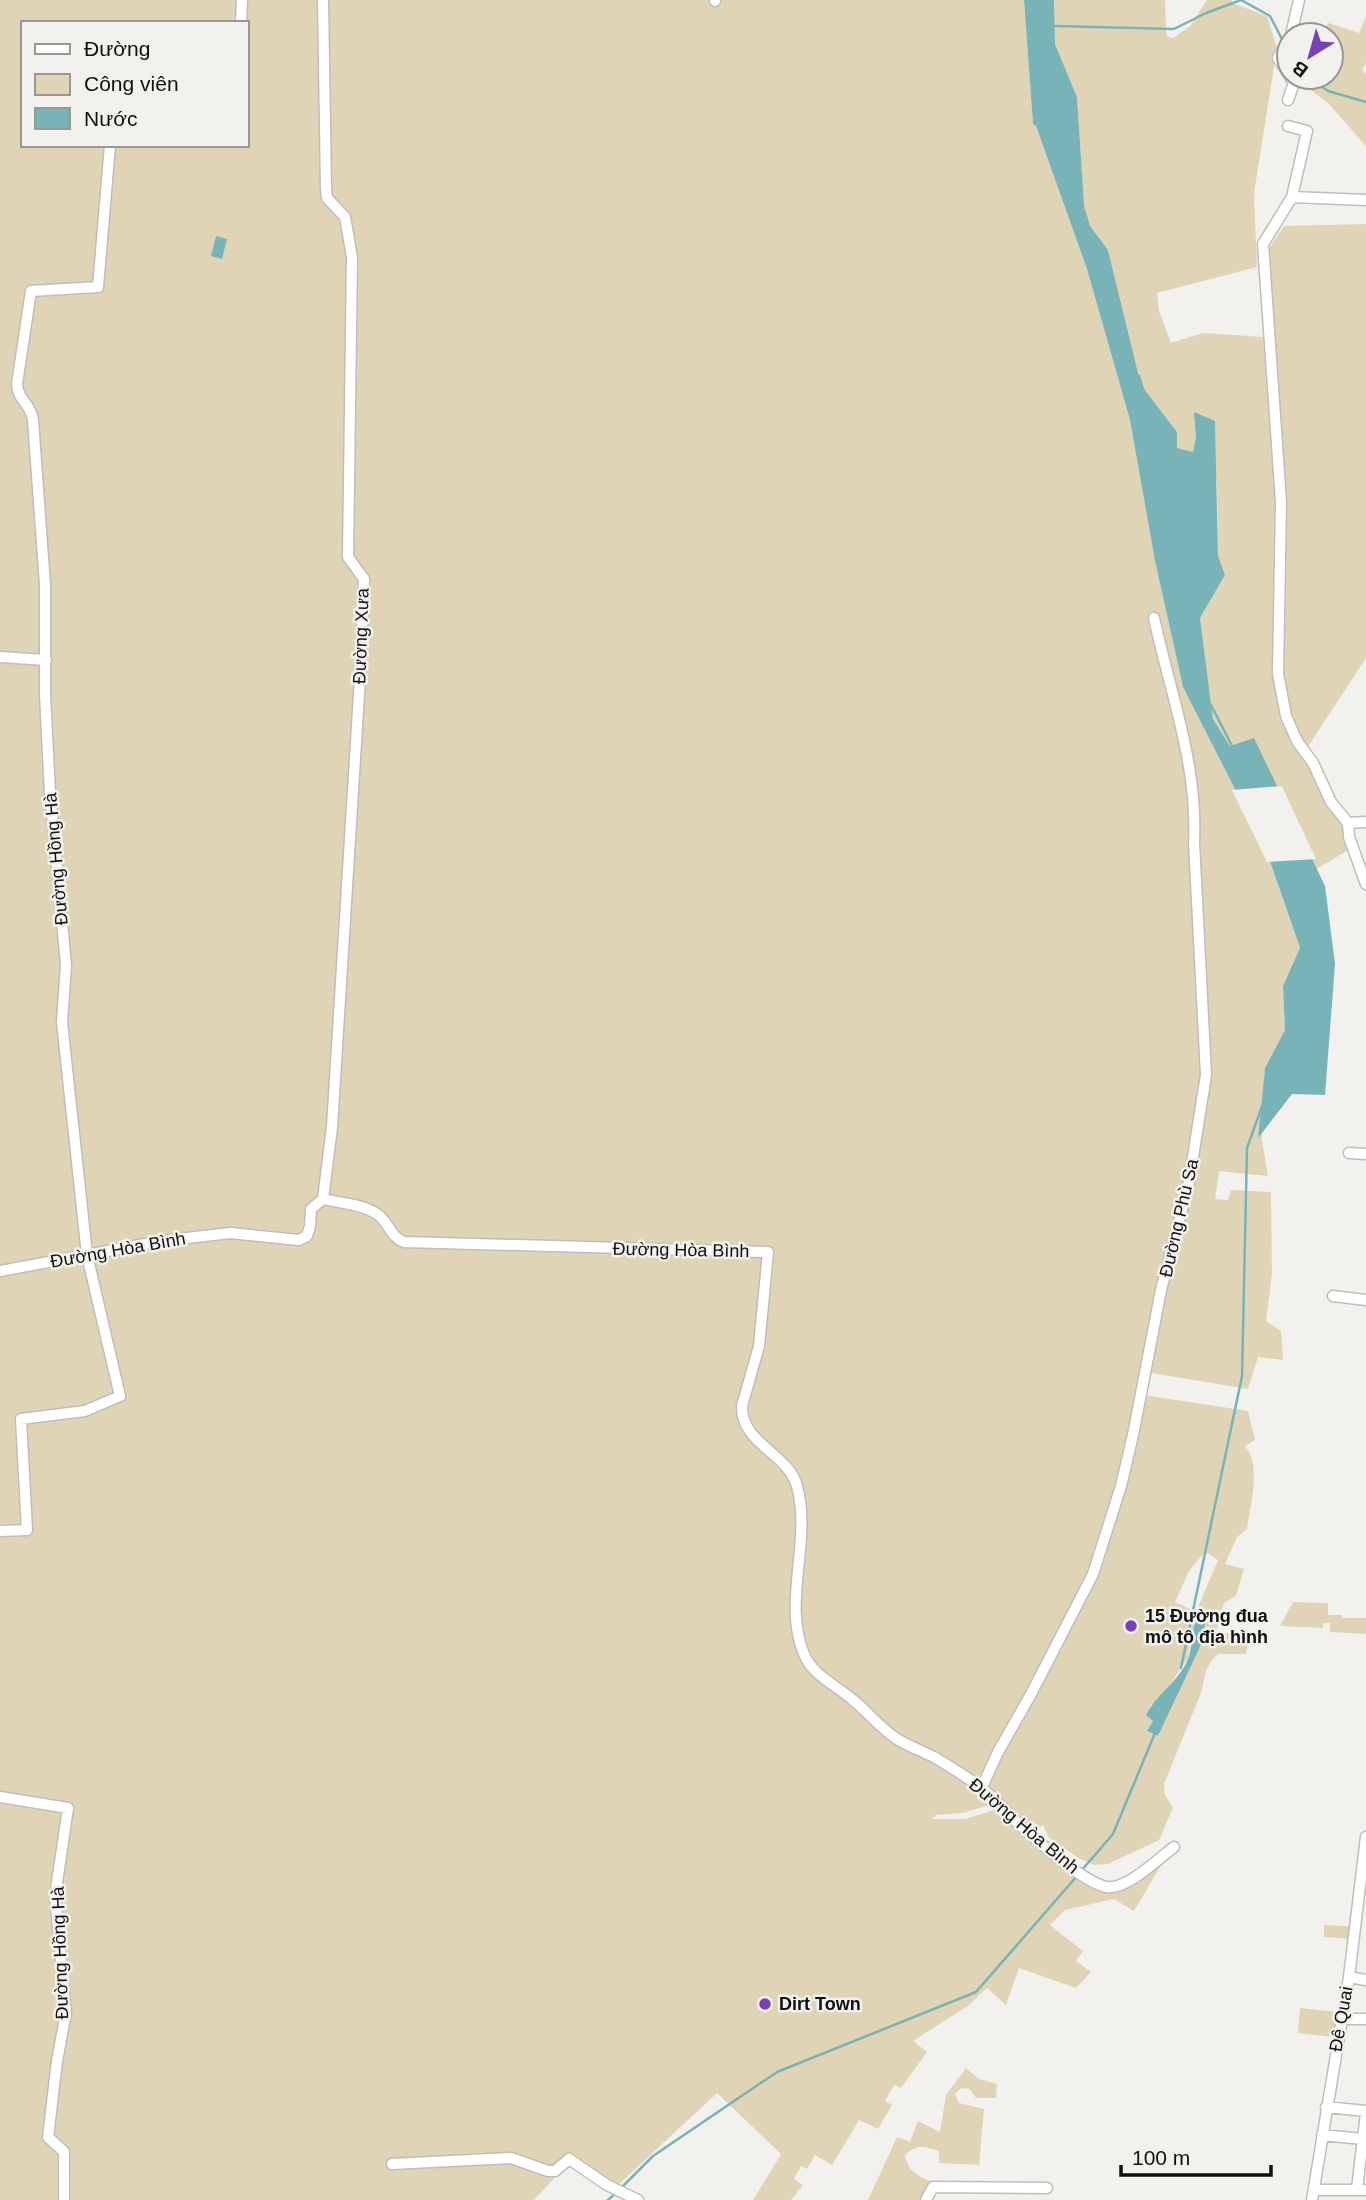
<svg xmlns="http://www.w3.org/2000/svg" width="1366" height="2200" viewBox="0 0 1366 2200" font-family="Helvetica,sans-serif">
<rect width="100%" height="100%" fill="#f2f1ee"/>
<path fill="#dfd5b6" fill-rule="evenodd" d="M0,0H1024L1033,123L1036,126L1087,269L1130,420L1155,561L1183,687L1266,850L1300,949L1283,986L1285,1030L1265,1068L1261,1109L1262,1141L1268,1176L1219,1171L1215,1199L1228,1200L1231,1190L1271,1192L1272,1273L1266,1321L1281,1331L1283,1360L1258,1357L1248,1389L1151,1373L1144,1395L1248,1411L1255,1440L1245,1446C1262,1466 1250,1505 1247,1529L1237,1537L1225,1564L1244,1569L1236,1596L1224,1603L1216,1631L1249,1637L1246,1654H1218L1212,1660L1206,1671L1201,1693L1164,1784L1165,1795L1173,1808L1159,1840L1108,1864L1094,1865L1080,1859L1049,1838L1043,1825L1033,1831L983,1795L992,1804L963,1813L936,1815L933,1819H965L997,1809L1050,1857L1103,1892L1119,1889L1167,1855L1134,1911L1114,1899L1065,1910L1050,1925L1083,1951L1076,1961L1091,1972L1076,1988L1019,1968L1006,2005L987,1988L968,2006L913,2041L927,2052L901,2088L894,2085L885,2101L892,2105L878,2129L859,2120L832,2165L815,2155L807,2169L801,2166L794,2179L803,2185L791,2200H753L781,2154L717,2093L616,2187L572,2159L534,2200H0ZM23,23H247V145H23ZM1205,1552L1218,1560L1196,1612L1175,1602L1189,1571ZM1205,1611L1204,1634L1200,1647L1158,1736L1148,1732L1153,1721L1147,1715L1150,1706L1162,1696L1188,1658L1191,1637Z
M1054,0H1165L1166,32L1168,37L1173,38L1190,26L1207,0H1232V3L1267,16L1277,48L1254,193L1257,267L1157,293L1159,311L1171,343L1203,333L1263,337L1269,409L1282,429L1268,271V250L1284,226L1366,224V658L1305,751L1348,823L1352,848L1316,869L1254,739L1230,746L1213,719L1200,618L1225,575L1218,556L1217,482L1196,436L1193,452L1177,448V432L1141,385L1108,250L1085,219L1077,97L1055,44Z
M1366,16V63L1362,70L1366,74V146L1329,104L1303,84L1298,77H1331V35H1324L1328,23L1359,33Z
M1293,1602L1328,1603V1615H1342V1618H1366V1634L1330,1632V1623H1323V1628L1280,1626Z
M1324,1925L1349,1926V1939L1324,1937Z
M1300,2008L1337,2012L1333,2037L1298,2033Z
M966,2068L979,2079L997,2084L996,2098H976L970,2089L961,2088L955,2094L959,2103L984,2109L979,2165L939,2163V2151C924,2146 917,2144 905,2155C908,2171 916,2175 930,2181L920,2200H868L897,2137L910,2142L918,2121L940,2132L946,2095Z"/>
<path fill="#77b3b7" d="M1024,0H1054L1055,44L1077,97L1085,219L1108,250L1141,385L1177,432V448L1193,452L1196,436L1194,412L1215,421L1218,556L1225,575L1200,618L1213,719L1230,746L1254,738L1325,886L1335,964L1325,1095L1292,1094L1258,1138L1265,1068L1285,1030L1283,986L1300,948L1266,850L1183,687L1155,561L1130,420L1087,269L1036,126L1033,124Z
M216,236L227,239L222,259L211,256Z
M1206,1611L1204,1634L1200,1647L1158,1736L1147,1731L1153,1721L1146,1715C1156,1694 1182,1679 1189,1656C1194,1640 1189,1620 1206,1611Z"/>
<path fill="#f2f1ee" d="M1282,786L1284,791L1316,859L1267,862L1232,790Z"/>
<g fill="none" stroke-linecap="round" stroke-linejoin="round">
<path stroke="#77b3b7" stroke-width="2.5" d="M1055,26L1174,29L1206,13L1241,0L1270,16L1284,43
M1307,77L1328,91L1366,102
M1084,210L1089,227
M1139,376L1143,389
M1211,705L1232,746
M1181,1668L1242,1376L1247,1148L1262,1106
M1081,1871L1113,1834L1155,1733
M621,2188L653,2156L777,2072L976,1992L1077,1876
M608,2200L616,2193"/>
<defs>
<path id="street" d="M715,1V0
M241,23L242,0
M1291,35L1299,0
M1289,39L1278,58L1289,75
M1288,100L1294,83L1290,77
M1288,126L1307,131L1292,197L1263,244L1281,502L1278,674L1286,716L1297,741L1313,763L1331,802L1348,823L1349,837L1366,884
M1292,197L1366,200
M0,657L46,660
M1348,823L1366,822
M1349,1153L1366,1154
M323,1199L332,1127L360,678L364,579L348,557L352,257L345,217L327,198L326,189L323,0
M0,1271L161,1241L230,1233L299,1240L307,1236L310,1226L311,1209L323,1199C340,1203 362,1204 377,1214C389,1222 390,1237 404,1242L768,1252L759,1346L742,1406C741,1444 788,1453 797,1486C812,1541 782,1603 804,1654C813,1676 836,1685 853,1700C868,1712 880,1728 897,1739C908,1746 922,1751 934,1757C949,1766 965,1776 979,1786C994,1797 1007,1813 1021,1826C1039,1842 1084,1883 1107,1887C1127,1890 1159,1858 1174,1847
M1333,1296L1366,1300
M0,1531L27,1530L21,1419L85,1411L120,1396L87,1255L62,1022L66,965L50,793L45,695V585L33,420C30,402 18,401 17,384L31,291L98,287L110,145
M982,1787L998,1752L1031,1694L1093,1574L1121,1486L1133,1435L1161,1290L1189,1182L1206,1075L1194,842C1198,765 1170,692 1154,618
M0,1797L68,1808L55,1896L66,2013L57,2061L48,2137L64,2152V2200
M1349,1977L1366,1980
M1342,2019H1366
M1326,2107L1366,2111
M1322,2135L1363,2139
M392,2164L511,2158L548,2171H555L569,2159L607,2185L638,2200
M1357,2189L1366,2113
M1314,2190H1366
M926,2200L933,2187L1047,2188
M1312,2200L1349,1977L1366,1837"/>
</defs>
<use href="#street" stroke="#bfbebb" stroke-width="13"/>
<use href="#street" stroke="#fff" stroke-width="10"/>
</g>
<g fill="#7642b9" stroke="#f2f1ee" stroke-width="2.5">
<circle cx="1131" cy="1626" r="7"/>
<circle cx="765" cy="2004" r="7"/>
</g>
<g text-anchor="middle" stroke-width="5" stroke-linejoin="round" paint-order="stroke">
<g font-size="18" fill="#10100f" stroke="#f2f1ee">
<text transform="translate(361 636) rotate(-88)" y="6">Đường Xưa</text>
<text transform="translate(56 859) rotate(-95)" y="6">Đường Hồng Hà</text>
<text transform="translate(1179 1218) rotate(-77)" y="6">Đường Phù Sa</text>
<text transform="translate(118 1250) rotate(-10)" y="6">Đường Hòa Bình</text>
<text transform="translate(681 1250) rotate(1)" y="6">Đường Hòa Bình</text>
<text transform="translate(1024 1826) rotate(40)" y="6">Đường Hòa Bình</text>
<text transform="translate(60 1953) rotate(-92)" y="6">Đường Hồng Hà</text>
<text transform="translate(1341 2019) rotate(-80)" y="6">Đê Quai</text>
</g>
<g font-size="18" font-weight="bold" fill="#10100f" stroke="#f2f1ee" text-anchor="start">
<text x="1145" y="1622">15 Đường đua<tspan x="1145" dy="21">mô tô địa hình</tspan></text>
<text x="779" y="2010">Dirt Town</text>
</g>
</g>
<rect x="21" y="21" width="228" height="126" fill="#f2f1ee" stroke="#989795" stroke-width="2"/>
<rect x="35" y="44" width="35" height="10" fill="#ffffff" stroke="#989795" stroke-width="2"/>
<text x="84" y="56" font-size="21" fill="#10100f">Đường</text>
<rect x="35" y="74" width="35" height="21" fill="#dfd5b6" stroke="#989795" stroke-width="2"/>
<text x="84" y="91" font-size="21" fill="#10100f">Công viên</text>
<rect x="35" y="108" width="35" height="21" fill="#77b3b7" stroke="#989795" stroke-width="2"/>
<text x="84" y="126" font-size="21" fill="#10100f">Nước</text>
<g transform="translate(1310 56) rotate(217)"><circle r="33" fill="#f2f1ee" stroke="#989795" stroke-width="2"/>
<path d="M0-5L12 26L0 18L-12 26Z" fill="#7642b9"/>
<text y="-10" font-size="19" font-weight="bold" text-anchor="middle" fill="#10100f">B</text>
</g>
<path d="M1121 2165v10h150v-10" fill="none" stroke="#10100f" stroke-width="3.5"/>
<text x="1132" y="2165" font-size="21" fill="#10100f" stroke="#f2f1ee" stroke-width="5" paint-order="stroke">100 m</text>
</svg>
